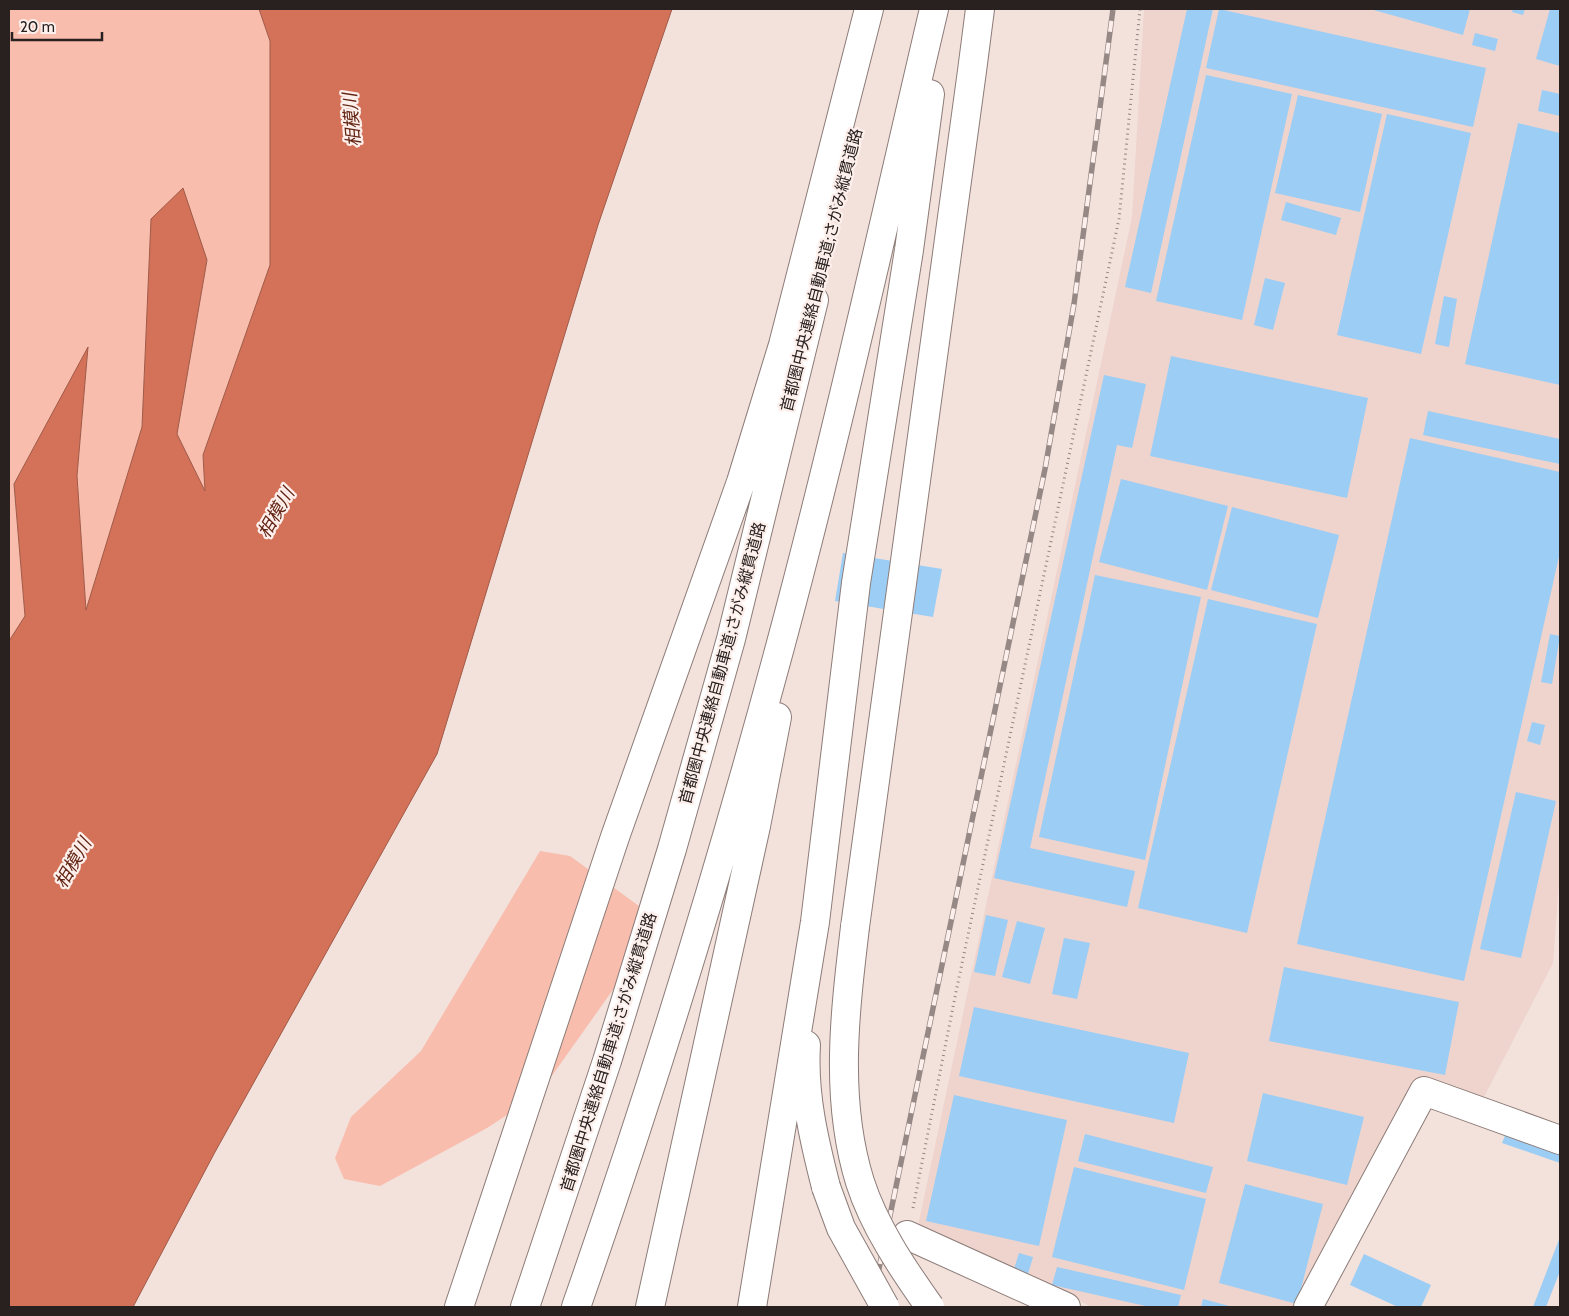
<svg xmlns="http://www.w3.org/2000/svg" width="1569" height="1316" viewBox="0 0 1569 1316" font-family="Cabin,'Noto Sans JP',sans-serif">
<rect width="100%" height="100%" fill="#f3e1dc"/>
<path fill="#eed4cd" d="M1144,9H1560V870L1553,963L1483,1099L1414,1079L1296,1307H1092L918,1226L1132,217Z"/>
<path fill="#f8bdad" d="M9,9H259L270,41V265L203,455L205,492L177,434L207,260L151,219L142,427L86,611L77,476L88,349L14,484L25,616L9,641Z
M540,851L570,856L661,922L539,1094L487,1128L380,1186L344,1179L335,1158L351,1117L421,1051Z"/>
<path fill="#d37259" stroke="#a05a48" d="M259,9H672L598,225L437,754L215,1152L133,1307H9V641L25,616L14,484L88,347L77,476L86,610L142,427L151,219L183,188L207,260L177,434L205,491L203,455L270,265V41Z"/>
<path fill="#9ccdf5" d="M1187,9H1213L1151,293L1125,287Z
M1219,9L1486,68L1473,127L1206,68Z
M1370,9H1470L1463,35Z
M1513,9H1525L1523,15L1512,12Z
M1550,9H1560V66L1536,59Z
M1475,33L1498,39L1495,51L1472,45Z
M1206,75L1292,94L1242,320L1156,301Z
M1542,90L1560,94V116L1538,111Z
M1298,95L1382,114L1360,212L1275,193Z
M1387,114L1471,133L1421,354L1337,335Z
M1518,123L1560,133V385L1465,364Z
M1286,202L1341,218L1336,235L1281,220Z
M1265,278L1285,283L1273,330L1254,325Z
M1444,296L1457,299L1449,347L1435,344Z
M1171,356L1368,398L1347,498L1150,456Z
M1104,375L1146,384L1132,448L1117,445L1030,848L1135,871L1127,907L994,878Z
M1428,411L1560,439V464L1423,435Z
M1410,438L1560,472V552L1464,981L1297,944Z
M1121,479L1228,506L1207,590L1099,562Z
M1232,507L1339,535L1318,618L1211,590Z
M843,553L942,569L933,617L835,601Z
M1095,575L1201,597L1145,860L1039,837Z
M1208,599L1317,624L1247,933L1138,908Z
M1550,634L1560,636L1552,684L1541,682Z
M1532,722L1545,725L1540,745L1527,741Z
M1516,792L1556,801L1521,958L1480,949Z
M986,915L1008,920L995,976L974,972Z
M1017,921L1045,928L1030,984L1002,977Z
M1064,938L1090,943L1077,999L1052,994Z
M1284,967L1459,1002L1445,1075L1269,1041Z
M974,1007L1189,1053L1174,1123L959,1076Z
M1263,1093L1364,1117L1347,1185L1247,1161Z
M954,1095L1067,1120L1039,1246L926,1221Z
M1506,1133L1560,1152V1163L1502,1143Z
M1085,1134L1213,1167L1206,1193L1078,1161Z
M1074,1167L1206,1199L1184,1290L1052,1257Z
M1245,1184L1323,1204L1297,1304L1219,1283Z
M1560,1237V1271L1546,1307H1533Z
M1019,1253L1033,1257L1028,1274L1014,1269Z
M1364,1254L1431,1285L1421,1307H1398L1350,1285Z
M1057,1267L1181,1295L1178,1307H1150L1052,1285Z
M1203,1299L1233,1307H1201Z"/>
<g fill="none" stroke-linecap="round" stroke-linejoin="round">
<defs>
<path id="street" d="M907,1235L1066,1307
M1308,1307L1424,1091L1560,1140"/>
<path id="highway" d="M855,927C895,620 941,315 980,9
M806,1045C803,1094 814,1140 826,1187
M459,1307L615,837L741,482L783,345L869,9
M525,1307L607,1061L672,849L731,639L814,300
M576,1307C652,1090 720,870 780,647C837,436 884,222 934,9
M650,1307L756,826L777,717
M752,1307L815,922L856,583L909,250L930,94"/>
</defs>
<use href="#street" stroke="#8c7c78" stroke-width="30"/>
<use href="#highway" stroke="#8c7c78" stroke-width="30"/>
<path stroke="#918581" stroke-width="3" stroke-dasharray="1 4" stroke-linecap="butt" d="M913,1208L956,992L1119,219L1140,9"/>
<use href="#street" stroke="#fff" stroke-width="28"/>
<use href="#highway" stroke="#fff" stroke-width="28"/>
<defs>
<path id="rail" d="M871,1307L1045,469L1074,304L1113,9"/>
</defs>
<use href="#rail" stroke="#968985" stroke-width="5.5"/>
<use href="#rail" stroke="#fdefeb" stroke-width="4" stroke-dasharray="11" stroke-linecap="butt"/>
<defs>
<path id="highway-bridge" d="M855,927C845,1012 834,1098 860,1182C874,1226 903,1269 930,1307
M826,1187L841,1228L885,1307"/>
</defs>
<use href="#highway-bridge" stroke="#8c7c78" stroke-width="30" stroke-linecap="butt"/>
<use href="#highway-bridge" stroke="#fff" stroke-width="28"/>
</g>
<g text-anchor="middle" stroke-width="4.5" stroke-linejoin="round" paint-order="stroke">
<g font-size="16" fill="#28211f" stroke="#fdefeb">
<text transform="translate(821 270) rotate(-76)" y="6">首都圏中央連絡自動車道;さがみ縦貫道路</text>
<text transform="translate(722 663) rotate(-75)" y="6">首都圏中央連絡自動車道;さがみ縦貫道路</text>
<text transform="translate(608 1052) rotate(-73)" y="6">首都圏中央連絡自動車道;さがみ縦貫道路</text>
</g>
<g font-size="18" font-style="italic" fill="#622413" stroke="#fdefeb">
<text transform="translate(352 120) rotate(-95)" y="6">相模川</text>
<text transform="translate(276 513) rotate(-60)" y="6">相模川</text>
<text transform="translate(73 863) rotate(-60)" y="6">相模川</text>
</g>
</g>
<rect width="1569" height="1316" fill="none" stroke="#28211f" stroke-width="20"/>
<path d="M12 32v8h90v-8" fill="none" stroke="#28211f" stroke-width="2.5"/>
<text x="20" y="32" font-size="15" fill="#28211f" stroke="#fdefeb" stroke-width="4" paint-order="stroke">20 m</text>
</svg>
